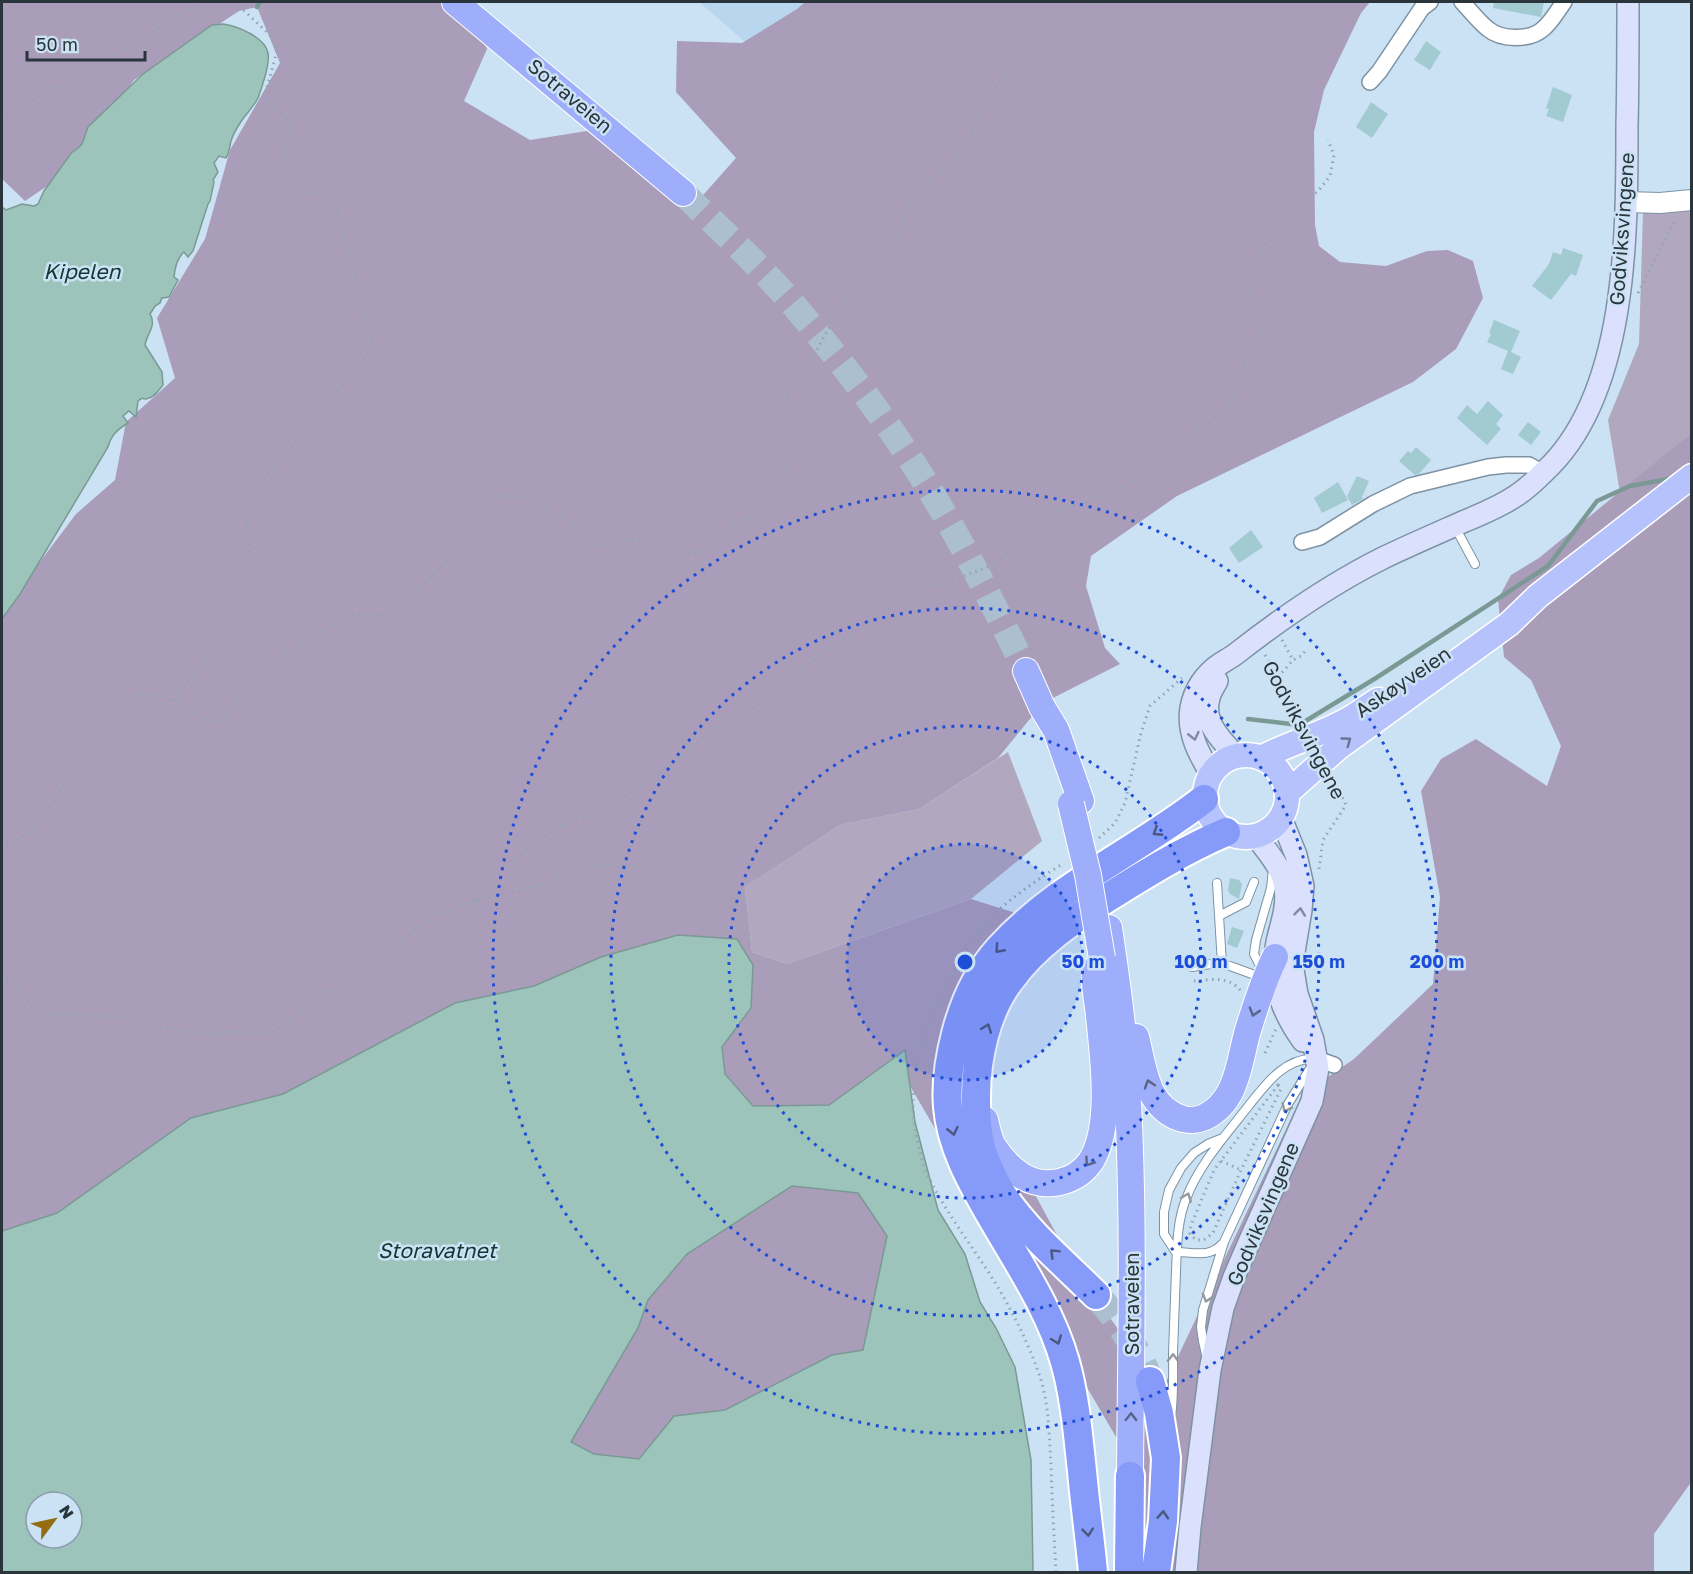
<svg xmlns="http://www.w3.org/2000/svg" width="1693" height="1574" viewBox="0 0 1693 1574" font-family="'Golos Text',sans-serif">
<rect width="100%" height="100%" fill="#cbe2f5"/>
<path fill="#b8d6ed" d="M699,2H806L750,46Z"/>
<path fill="#b1a7be" d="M1691,205V433L1620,493L1608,420L1639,344L1643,213Z
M1008,752L1042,841L971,899L787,964L752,952L745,887L840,825L919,809Z"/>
<path fill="#aa9dba" d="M2,2H462L470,11L487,49L464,101L530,140L606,128L625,158L696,203L736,158L676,92L677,41L742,43L797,9L805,2H1370L1361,13L1324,90L1314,132L1315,225L1319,246L1340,262L1386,266L1427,251L1448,250L1473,261L1483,298L1456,349L1413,382L1177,496L1091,556L1086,586L1105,648L1120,664L1043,703L998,758L919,809L840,825L745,887L752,952L787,964L971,899L1038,920L981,1009L993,1117L1077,1272L1162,1390L1303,1094L1354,1059L1433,984L1440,897L1421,791L1441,759L1476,739L1547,786L1561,746L1531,680L1504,657L1498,599L1511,575L1539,558L1691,433L1692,1481L1654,1534V1572H1131L1136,1471L910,1086L905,1050L829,1105L753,1106L725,1074L722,1047L751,1007L753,965L601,957L534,986L455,1003L283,1094L191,1118L57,1213L2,1231V612L76,514L115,480L126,422L175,378L157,318L205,239L230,150L280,63L257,7L239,11L134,80L68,172L25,201L2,179Z
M792,1186L858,1193L887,1236L863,1350L832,1355L725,1410L674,1416L639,1459L594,1454L570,1442L638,1328L648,1300L687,1254Z"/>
<path fill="#9dc4ba" stroke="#7a9994" stroke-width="1.5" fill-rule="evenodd" d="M223,24C237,26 265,37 268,53C270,63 262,87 258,98C254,106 247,113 242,120C238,126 233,134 231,141C229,148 230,152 226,158L219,156L214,163L218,172L213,180L214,182L210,201L208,204L193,251L188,257L184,252C177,258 175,267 174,277L178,280L169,297L162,298L160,303L155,306L150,314C157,326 147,333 145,345L162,372L163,385C159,390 154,398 146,399C139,399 145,396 138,401L136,417L129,411L123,416L128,423C118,429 111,435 108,447L20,594L2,619V207L6,210L22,204L34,206L38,204L44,191L72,152L76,150L82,144L88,127L143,74L212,25Z
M678,935L737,939L753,965L751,1008L722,1047L725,1074L753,1106L829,1105L905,1050L915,1122L938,1210L965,1254L980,1302L996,1328L1015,1367L1031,1460L1033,1572H2V1231L57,1213L191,1118L283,1094L455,1003L534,986L601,957ZM792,1186L858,1193L887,1236L863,1350L832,1355L725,1410L674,1416L639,1459L594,1454L571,1442L638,1328L648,1300L687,1254ZM36,1502H72V1538H36Z"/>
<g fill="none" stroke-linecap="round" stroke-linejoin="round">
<path stroke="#7a9994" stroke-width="4.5" d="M257,7L260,2
M1248,719L1299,725L1376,678L1548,566L1597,501L1630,486L1674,478"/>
</g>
<path fill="#a2cad1" d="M1494,2H1544L1541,17L1493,8Z
M1426,41L1441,52L1430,70L1414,60Z
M1553,87L1572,95L1563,122L1546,116L1549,109L1546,108Z
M1371,102L1388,114L1372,138L1356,127Z
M1563,248L1583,255L1576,276L1571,274L1551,300L1532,286L1549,264L1553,252L1561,255Z
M1494,320L1520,331L1511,352L1521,357L1513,374L1501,369L1508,351L1487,342L1491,334L1489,333Z
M1488,401L1503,415L1496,424L1501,429L1487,445L1457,418L1467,405L1477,414Z
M1528,422L1541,432L1531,445L1518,435Z
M1416,447L1431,460L1419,474L1415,475L1399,461L1408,451L1411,453Z
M1357,476L1369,481L1362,497L1363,499L1352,505L1347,496Z
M1338,482L1348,500L1322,513L1314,498Z
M1251,530L1263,547L1239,563L1229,548Z
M1230,878L1239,880L1242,884L1239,899L1230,894L1228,890Z
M1232,927L1244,931L1237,948L1227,944Z"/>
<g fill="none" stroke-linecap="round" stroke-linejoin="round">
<path stroke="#abbfd0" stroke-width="26" stroke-dasharray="26 13" stroke-linecap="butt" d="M683,193C720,229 758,264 792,303C842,362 890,424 930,490C965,548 996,609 1026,671"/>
<path stroke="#abbfd0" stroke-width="28" stroke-dasharray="28 14" stroke-linecap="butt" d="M1096,1295C1122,1323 1135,1346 1150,1381"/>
<defs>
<path id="service" d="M1455,527L1475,564
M1217,883L1222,964
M1219,916L1246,902L1254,882
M1192,967L1217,963L1230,966L1263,978
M1262,970L1254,954L1256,940L1271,888L1273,869
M1177,1254L1164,1234V1212L1169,1190L1181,1168L1194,1153L1208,1144L1223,1138
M1177,1254L1180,1252C1196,1253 1211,1257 1222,1244
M1206,1354L1203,1341L1201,1327L1203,1310L1224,1242L1288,1104L1311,1067
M1171,1417C1174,1396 1173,1375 1173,1353C1174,1326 1175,1298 1176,1271C1177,1247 1177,1221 1186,1199C1199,1164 1227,1134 1250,1104C1266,1084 1286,1057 1314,1059"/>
<path id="minor" d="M1462,2C1470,10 1478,21 1488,29C1501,40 1531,41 1544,28C1552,21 1558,10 1564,2
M1370,82L1379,72L1422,8L1430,2
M1302,542L1320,537L1373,504L1410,486L1488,467L1506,465H1529L1543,473
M1317,1059L1334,1065"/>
<path id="tertiary" d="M1626,202L1660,203L1692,200"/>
<path id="secondary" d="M1217,681C1214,687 1210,692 1209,698C1202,722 1221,740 1236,756
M1211,774C1199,754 1187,733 1191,708C1194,690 1205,674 1220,664C1226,660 1232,657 1237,653C1283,617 1331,584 1383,558C1410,545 1438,533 1465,521C1482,514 1499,507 1514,497C1526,490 1536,480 1545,471C1628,394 1627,232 1627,126C1628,85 1628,43 1628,2
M1256,836C1267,852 1283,868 1285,888C1288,907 1281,924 1277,942C1269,978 1282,1012 1303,1041
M1186,1572L1190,1527L1210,1370L1223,1308L1234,1277L1250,1240L1312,1101L1318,1068L1313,1040L1297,994L1293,970L1294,952L1301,910L1303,886L1296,855L1281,818"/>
<path id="primary" d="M1205 796a41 41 0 1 1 82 0a41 41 0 1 1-82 0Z
M1261,758C1291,742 1325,734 1354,716C1362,711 1370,705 1378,700
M1287,793L1339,747L1509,624L1538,596L1692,476"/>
<path id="trunk" d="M455,2L683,193
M1026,671L1042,707L1056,730L1081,801
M1109,928C1116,975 1123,1022 1126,1069C1135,1204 1131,1340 1130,1476
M1136,1037C1144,1069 1146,1108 1183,1119C1191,1121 1198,1120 1205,1117C1238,1101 1239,1061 1248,1030C1256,1005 1263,981 1275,957
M985,1120C987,1128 989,1139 993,1146C1000,1157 1011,1169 1022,1176C1045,1190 1076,1183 1091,1161C1113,1126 1103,1055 1099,1016C1098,1003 1094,988 1095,974C1095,969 1100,963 1102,958"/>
<path id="motorway" d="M1096,1295C1065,1264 1030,1235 1005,1199C998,1189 993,1178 988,1167C977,1145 976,1120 976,1096C976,1058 986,1011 1010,980C1035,945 1071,921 1107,898C1145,874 1184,850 1226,832
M1150,1381L1159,1413L1166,1458L1163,1521L1156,1572
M1093,1572C1090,1539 1085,1505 1082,1471C1078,1435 1075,1397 1065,1362C1050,1309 1017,1261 990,1214C971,1181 951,1145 948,1107C946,1083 950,1057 956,1034C964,1003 978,972 1000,948C1057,885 1138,851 1204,799
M1129,1572L1130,1476"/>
</defs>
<use href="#service" stroke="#7d93a4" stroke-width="10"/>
<use href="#minor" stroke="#7d93a4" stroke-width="18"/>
<use href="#tertiary" stroke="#7d93a4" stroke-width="22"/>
<use href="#secondary" stroke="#7d93a4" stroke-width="24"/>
<use href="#primary" stroke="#fff" stroke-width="27"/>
<use href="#trunk" stroke="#fff" stroke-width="28"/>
<use href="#motorway" stroke="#fff" stroke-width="32"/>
<path stroke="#91a4b2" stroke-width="3" stroke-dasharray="1.5 4.5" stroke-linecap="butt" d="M2,118L84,72L202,2
M1638,293L1676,218
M1282,640L1293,660L1301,656L1306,650
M1265,655L1285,690
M1278,677L1293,660
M173,701L229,631L249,594L251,563L246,519L249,500L265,478L369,353L372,338L336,204L327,197L311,193L299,186L286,156V140L291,127L287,118L268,105L265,95L277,51L272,37L235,2
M1099,838L1115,823L1125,803L1141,733L1150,706L1182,678
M2,849L40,825L50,807L113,706L129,697L146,693L173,701L208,721L219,720L227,715L242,691L261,669L351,614L377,615L392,613L402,607L448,560L464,549L492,504L503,496L516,495L565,517L599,545L607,546L621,540H633L646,544L663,553L679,557L700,551L734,526L755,515L775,490L787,466L786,437L788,429L795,424L796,416L786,397L789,390L797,385L803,376L844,300L853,289L883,268L891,256L900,226L911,204L927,185L966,148L980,112L990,94L1024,51L1052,25L1086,6L1090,2
M1319,869L1323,840L1346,805L1340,792
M475,901L501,869L558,827L599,811L633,792L689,751L706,734L729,721L748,713L771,693L827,650L917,590L944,583L993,565L1010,551L1047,517L1064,508L1085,503L1119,490L1139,478L1153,466L1165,451L1176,441L1210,421L1227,405L1235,393L1245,361L1262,328L1251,296V285L1262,248L1284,227L1303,204L1319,190L1330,176L1334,155L1328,140
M2,976L18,989L33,1007L49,1014H82L124,1019L194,1033L209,1034L230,1031L261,1035L274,1031L318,997L364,975L392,952L417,928L435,915L486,897L519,891L541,885L585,866H640
M1194,981C1211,980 1228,975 1241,991
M1265,1053L1276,1029
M1278,1085L1281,1089L1241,1170L1213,1233L1204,1240H1196L1190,1234L1191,1225L1214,1170Z
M1221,1161L1241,1170
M1056,1572C1054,1536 1052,1500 1051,1464C1049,1434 1049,1402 1039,1374C1028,1342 1013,1313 996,1284C973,1247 945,1212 926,1172C923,1166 922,1158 920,1151C901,1087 924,1024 955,969C965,952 974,934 988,920C1010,898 1037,880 1064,863"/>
<use href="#service" stroke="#fff" stroke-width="8"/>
<use href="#minor" stroke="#fff" stroke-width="15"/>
<use href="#tertiary" stroke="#fff" stroke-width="20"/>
<use href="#secondary" stroke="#dbe1fd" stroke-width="21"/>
<use href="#primary" stroke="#b6c2fb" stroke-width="24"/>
<use href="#trunk" stroke="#9eaefa" stroke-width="26"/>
<use href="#motorway" stroke="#869af9" stroke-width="28"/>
<defs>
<path id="trunk-bridge" d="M1071,804L1088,875L1102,958"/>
</defs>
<use href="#trunk-bridge" stroke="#fff" stroke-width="28" stroke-linecap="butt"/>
<path stroke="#91a4b2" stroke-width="3" stroke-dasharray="1.5 4.5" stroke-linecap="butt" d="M1285,690L1340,792"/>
<use href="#trunk-bridge" stroke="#9eaefa" stroke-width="26"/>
</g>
<defs><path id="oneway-chevron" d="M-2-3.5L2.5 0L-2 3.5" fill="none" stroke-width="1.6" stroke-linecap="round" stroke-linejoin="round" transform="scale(1.5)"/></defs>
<g stroke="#828a9c">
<use href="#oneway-chevron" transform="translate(1194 736) rotate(77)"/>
<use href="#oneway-chevron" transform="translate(1300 912) rotate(-83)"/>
</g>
<use stroke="#697491" href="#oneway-chevron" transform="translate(1347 741) rotate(-36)"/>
<g stroke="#4a587e">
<use href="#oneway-chevron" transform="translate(1157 832) rotate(147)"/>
<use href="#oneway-chevron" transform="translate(999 949) rotate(132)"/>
<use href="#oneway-chevron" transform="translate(987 1028) rotate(-69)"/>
<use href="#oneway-chevron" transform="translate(953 1131) rotate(77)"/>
<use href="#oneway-chevron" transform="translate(1054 1253) rotate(-135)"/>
<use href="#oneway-chevron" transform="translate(1057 1340) rotate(70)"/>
<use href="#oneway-chevron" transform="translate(1163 1515) rotate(-86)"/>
<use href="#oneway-chevron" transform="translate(1088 1532) rotate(84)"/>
</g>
<g stroke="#586587">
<use href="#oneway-chevron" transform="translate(1254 1012) rotate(107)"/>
<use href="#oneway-chevron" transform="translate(1149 1084) rotate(-108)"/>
<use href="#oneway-chevron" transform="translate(1089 1162) rotate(124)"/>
<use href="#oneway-chevron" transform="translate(1131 1417) rotate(-89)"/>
</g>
<g stroke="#949a9d">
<use href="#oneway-chevron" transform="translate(1286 1108) rotate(117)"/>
<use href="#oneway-chevron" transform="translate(1187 1197) rotate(-69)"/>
<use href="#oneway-chevron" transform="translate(1207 1298) rotate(107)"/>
<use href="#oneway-chevron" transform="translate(1173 1358) rotate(-89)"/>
</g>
<circle cx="965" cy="962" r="118" fill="#1d4ed8" fill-opacity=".12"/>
<g fill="none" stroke="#1d4ed8" stroke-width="3" stroke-dasharray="3 6">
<circle cx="965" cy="962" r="118"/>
<circle cx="965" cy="962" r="236"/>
<circle cx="965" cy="962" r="354"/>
<circle cx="965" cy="962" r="472"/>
</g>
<g text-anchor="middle" stroke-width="5" stroke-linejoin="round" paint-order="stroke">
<g font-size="20" fill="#2a343b" stroke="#cbe2f5">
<text transform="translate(570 96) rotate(40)" y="7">Sotraveien</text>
<text transform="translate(1622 229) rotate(-86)" y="7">Godviksvingene</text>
<text transform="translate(1403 682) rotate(-34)" y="7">Askøyveien</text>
<text transform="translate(1304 730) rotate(62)" y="7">Godviksvingene</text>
<text transform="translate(1263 1214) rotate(-67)" y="7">Godviksvingene</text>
<text transform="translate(1132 1304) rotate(-90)" y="7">Sotraveien</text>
</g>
<g font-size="21" font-style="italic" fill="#123730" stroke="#cbe2f5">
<text x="82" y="279">Kipelen</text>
<text x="437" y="1258">Storavatnet</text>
</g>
</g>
<circle cx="965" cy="962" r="9" fill="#1d4ed8" stroke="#cbe2f5" stroke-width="3"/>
<g font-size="18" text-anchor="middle" font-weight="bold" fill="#1d4ed8" stroke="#cbe2f5" stroke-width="5" stroke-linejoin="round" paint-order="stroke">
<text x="1083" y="968">50 m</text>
<text x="1201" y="968">100 m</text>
<text x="1319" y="968">150 m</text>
<text x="1437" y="968">200 m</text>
</g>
<rect width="1693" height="1574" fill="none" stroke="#2a343b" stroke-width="6"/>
<g transform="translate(54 1520) rotate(57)"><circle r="28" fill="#cbe2f5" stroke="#8b9cab" stroke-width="1.5"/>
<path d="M0-4.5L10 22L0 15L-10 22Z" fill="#936c14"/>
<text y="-9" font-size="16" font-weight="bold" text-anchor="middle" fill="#2a343b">N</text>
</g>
<path d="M27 51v9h118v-9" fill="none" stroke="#2a343b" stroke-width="3"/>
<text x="36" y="51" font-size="18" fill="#2a343b" stroke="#cbe2f5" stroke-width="4.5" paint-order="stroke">50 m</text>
</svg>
